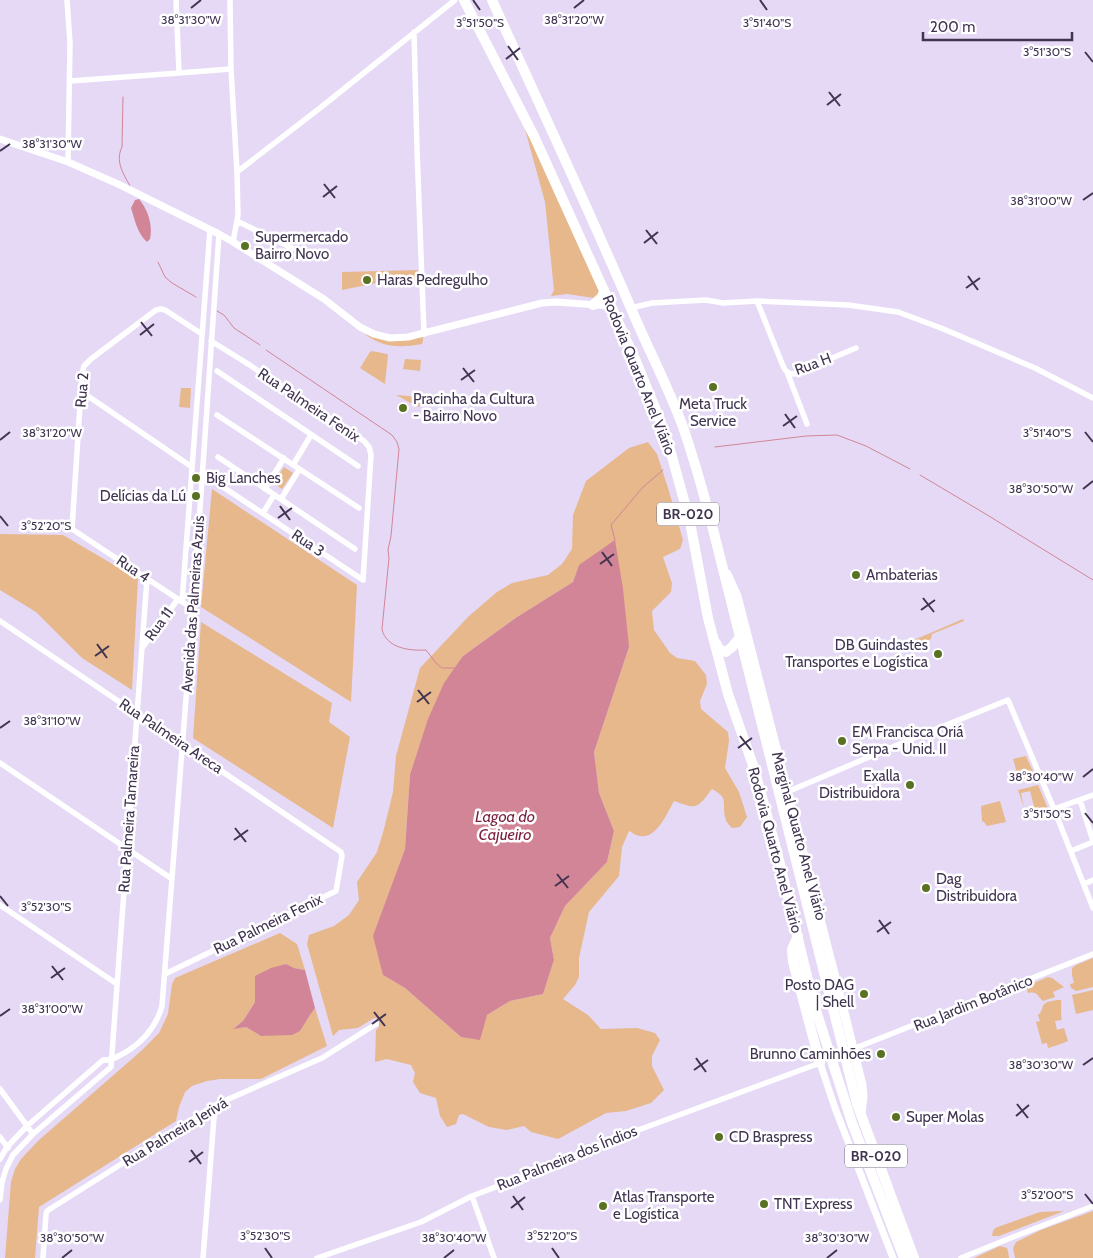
<svg xmlns="http://www.w3.org/2000/svg" width="1093" height="1258" viewBox="0 0 1093 1258" font-family="Cabin,sans-serif">
<rect width="100%" height="100%" fill="#e5d9f6"/>
<path fill="#e6b88b" fill-rule="evenodd" d="M523,122L600,292L594,298L567,294L551,296L554,290L545,202Z
M418,270L419,279L396,280V279L342,290V272Z
M364,333L373,337L423,336V340L422,344C399,348 382,348 364,333Z
M372,351L387,354L388,355L385,384L360,368L370,352Z
M405,359L421,360L420,371L403,369Z
M181,388H191L190,408L179,407Z
M396,395L420,397V406L418,407Z
M648,442L657,454L668,488L683,540L680,549L663,557L672,583L671,592L652,611L654,630L670,653L677,658L695,661L706,675L707,684L700,701L701,709L728,732L729,741L725,768L739,792L747,817L740,827L732,828C729,825 726,822 725,817C722,802 729,798 712,789C696,810 697,809 674,801C667,813 657,839 640,836C636,836 632,832 629,831L622,847L619,876L589,912L579,958V977L575,985L563,999L588,1015L601,1029L637,1028L655,1033L660,1040L652,1056V1066L664,1090L651,1103L626,1111L606,1113L558,1139L531,1132L524,1126L507,1130L489,1127L463,1114L459,1115L456,1124L447,1127L440,1116L436,1098L420,1093L413,1082L415,1073L411,1065L387,1059L375,1062L376,1030L379,1027V1019L374,1018L358,1028L339,1030L333,1036L307,944L309,935L334,926L349,915L359,900L357,882L377,852L384,829L393,792L396,756L420,668L469,616L497,592L512,583L548,575L562,564L572,549L573,515L586,481L629,448ZM579,565L629,647L594,752L599,793L614,831L607,862L565,906L550,938L554,960L543,994L510,1001L487,1015L461,1037L405,988L383,975L390,892L405,849L410,775L463,656L517,617L573,582Z
M284,467L293,473L282,489L273,483Z
M212,489L357,585L351,702L201,607Z
M0,534L63,535L138,579L132,690L82,658L36,612L0,590Z
M963,619L964,621L932,634L931,639L912,647L914,640Z
M201,622L332,703L329,722L350,737L333,828L193,738Z
M1026,756L1036,778L1020,783L1013,759Z
M1038,785L1049,811L1036,814L1030,791L1021,793L1024,807L1018,790Z
M1000,801L1006,822L987,826L984,822L982,821L981,806Z
M280,933L297,944L305,970L294,968L285,964L255,1002L243,1021L234,1028L246,1027L261,1036L300,1031L310,1015L315,1008L327,1046L261,1079H220L207,1081L192,1086L185,1092L179,1107L176,1121L39,1207L35,1258H5L11,1182L15,1169L21,1159L39,1140L140,1052L159,1033L168,1014L172,984L175,978Z
M1093,958V987L1076,991L1071,988L1070,984L1074,983L1072,975V968L1076,965Z
M1048,977L1052,978L1064,987L1053,992L1055,997L1043,1001C1037,996 1038,991 1028,993L1026,986Z
M1093,990V1010L1076,1014L1072,995Z
M1057,1000H1061C1062,1006 1060,1013 1062,1020L1055,1021L1057,1030L1064,1028L1068,1041L1058,1045L1048,1048L1047,1043L1042,1044L1036,1022L1040,1021L1038,1015C1043,1012 1041,1005 1046,1003C1048,1001 1054,1001 1057,1000Z
M1064,1211L999,1236H992L993,1231L995,1228L1040,1212Z
M1093,1211V1258H1015L1013,1248L1016,1242L1041,1230Z
M1000,1246L1007,1248L1008,1251L1009,1258H974Z"/>
<path fill="#d28597" d="M139,199C148,210 153,225 150,239L147,242C137,233 135,220 131,208L135,200Z
M615,540L623,589L629,647L594,752L599,793L614,831L607,862L565,906L550,938L554,960L543,994L510,1001L487,1015L480,1040L461,1037L405,988L383,975L373,936L405,849L410,775L428,719L444,683L463,656L517,617L573,582L579,565Z
M286,964L294,968L305,970L315,1008L310,1015L300,1031L292,1035L261,1036L246,1027L233,1029L243,1021L255,1002V976L271,968Z"/>
<g fill="none" stroke-linecap="round" stroke-linejoin="round">
<path stroke="#d28597" stroke-width="1" d="M123,97L122,147C115,161 123,173 130,186
M158,262L165,277L172,283L196,297
M217,311L224,315L234,328L260,345
M266,350L392,435L397,442L399,449L391,536L388,550L389,558L382,629C386,648 409,651 426,650L436,663L442,668H455
M715,447L806,436L837,435L866,446L910,469
M920,475L984,513L1093,580
M615,540L611,525L643,487L663,470"/>
<path stroke="#fff" stroke-width="5.5" d="M67,0L70,43L68,162
M176,0L179,73L231,69
M230,0L231,69L237,172L238,215L233,242
M414,32L417,149L424,334
M70,81L179,73
M237,172L320,108L455,0
M237,221L292,248
M757,301L783,366C785,371 788,374 794,374L856,348
M631,308L652,303L706,300L723,303L757,301L848,305L898,312L941,328L1035,368L1093,398
M211,341L245,362L364,441L369,447L371,455L363,580
M217,371L358,466
M787,372L807,424
M82,392L192,467
M217,415L359,508
M218,457L355,549
M293,465L311,435
M202,473L363,580
M265,489L284,458
M281,499L299,470
M263,513L274,495
M182,602L210,230
M193,609L72,529L82,374L84,366L91,359L156,310L161,309L165,310L202,334
M0,621L341,852L342,856L336,891L165,974
M142,648L178,599
M0,763L172,879
M787,792L909,740L1008,700L1054,809L1093,908
M1080,800L1093,841
M1054,809L1093,795
M1071,851L1093,842
M1084,884L1093,880
M0,905L117,984
M853,1049L1093,954
M0,1089L33,1134
M0,1137L8,1148
M0,1159L7,1147L27,1126L103,1060C113,1060 117,1057 126,1052C144,1041 156,1027 162,1006L193,609L219,234
M472,1196L494,1258
M0,1200L2,1182L6,1169L13,1155L33,1134L111,1067L147,579
M43,1258L46,1214L47,1211L50,1209L215,1105L322,1058L376,1024
M203,1258L215,1105
M317,1258L421,1222L472,1196L553,1165L614,1139L820,1063
M961,1258L1008,1239L1093,1206"/>
<path stroke="#fff" stroke-width="7" d="M0,139L68,162L118,184L219,234L233,242L324,299L360,327L374,334L390,338L408,337L542,303L556,302L611,306
M820,1063L835,1108L893,1258"/>
<path stroke="#fff" stroke-width="9" d="M727,574L737,596L847,1024L862,1085L863,1097L861,1113"/>
<path stroke="#fff" stroke-width="10" d="M464,0L534,136L635,359L656,410L668,442L690,522L708,618L728,694L754,768L777,852L813,1001L852,1123L904,1258
M492,0C538,102 586,203 630,306C647,347 668,386 683,427C698,471 710,516 721,561L857,1104L914,1258
M593,305L602,297L604,290
M716,643L719,649L726,652L732,647L740,637
M812,907V885
M798,936L792,949L793,962L820,1063"/>
</g>
<path fill="none" stroke="#413451" stroke-width="2" d="M473,0L480,10M760,0L767,10M191,8L201,0M574,8L584,0M508,46L518,60M1085,52L1093,62M506,59L520,48M829,92L840,106M827,105L841,94M0,151L10,144M324,184L335,198M323,197L337,186M1083,200L1093,193M646,230L657,244M644,243L658,232M968,276L978,290M966,288L980,278M141,322L152,336M140,335L154,324M463,368L474,382M461,380L475,370M785,414L795,428M783,426L797,416M1085,432L1093,442M0,440L10,432M1083,489L1093,481M280,506L290,520M0,516L8,526M278,518L292,508M602,552L612,566M600,564L614,554M923,598L934,612M921,610L935,600M97,644L107,658M95,656L109,646M418,690L429,704M417,702L431,692M0,728L10,721M740,736L751,750M738,748L752,738M1083,777L1093,769M1085,813L1093,823M235,828L246,842M234,840L248,830M557,874L568,888M555,886L569,876M0,896L8,906M879,920L889,934M877,932L891,922M52,966L63,980M51,978L65,968M374,1012L385,1026M0,1016L10,1009M372,1024L386,1014M696,1058L706,1072M1083,1065L1093,1058M694,1070L708,1060M1017,1104L1028,1118M1016,1116L1029,1105M191,1150L201,1164M189,1162L203,1152M1085,1194L1093,1204M513,1196L523,1210M511,1208L525,1197M265,1248L272,1258M552,1248L559,1258M62,1258L72,1250M444,1258L454,1250M827,1258L837,1250"/>
<g fill="#597122" stroke="#fff" stroke-width="2">
<circle cx="245" cy="246" r="5"/>
<circle cx="367" cy="280" r="5"/>
<circle cx="713" cy="387" r="5"/>
<circle cx="403" cy="408" r="5"/>
<circle cx="196" cy="478" r="5"/>
<circle cx="196" cy="496" r="5"/>
<circle cx="856" cy="575" r="5"/>
<circle cx="938" cy="654" r="5"/>
<circle cx="842" cy="741" r="5"/>
<circle cx="910" cy="785" r="5"/>
<circle cx="926" cy="888" r="5"/>
<circle cx="864" cy="994" r="5"/>
<circle cx="881" cy="1054" r="5"/>
<circle cx="896" cy="1117" r="5"/>
<circle cx="719" cy="1137" r="5"/>
<circle cx="764" cy="1204" r="5"/>
<circle cx="603" cy="1206" r="5"/>
</g>
<g text-anchor="middle" stroke-width="5" stroke-linejoin="round" paint-order="stroke">
<g fill="#fff" stroke="#7a7185" stroke-width="1">
<rect x="657" y="502.5" width="62" height="23" rx="4"/>
<rect x="845" y="1144.5" width="62" height="23" rx="4"/>
</g>
<g font-size="14" font-weight="bold" fill="#413451">
<text x="688" y="519">BR-020</text>
<text x="876" y="1161">BR-020</text>
</g>
<g font-size="15" fill="#413451" stroke="#fff" text-anchor="start">
<text x="255" y="242">Supermercado<tspan x="255" dy="17">Bairro Novo</tspan></text>
<text x="377" y="285">Haras Pedregulho</text>
<text x="413" y="404">Pracinha da Cultura<tspan x="413" dy="17">- Bairro Novo</tspan></text>
<text x="713" y="409" text-anchor="middle">Meta Truck<tspan x="713" dy="17">Service</tspan></text>
<text x="206" y="483">Big Lanches</text>
<text x="186" y="501" text-anchor="end">Delícias da Lú</text>
<text x="866" y="580">Ambaterias</text>
<text x="928" y="650" text-anchor="end">DB Guindastes<tspan x="928" dy="17">Transportes e Logística</tspan></text>
<text x="852" y="737">EM Francisca Oriá<tspan x="852" dy="17">Serpa - Unid. II</tspan></text>
<text x="900" y="781" text-anchor="end">Exalla<tspan x="900" dy="17">Distribuidora</tspan></text>
<text x="936" y="884">Dag<tspan x="936" dy="17">Distribuidora</tspan></text>
<text x="854" y="990" text-anchor="end">Posto DAG<tspan x="854" dy="17">| Shell</tspan></text>
<text x="871" y="1059" text-anchor="end">Brunno Caminhões</text>
<text x="906" y="1122">Super Molas</text>
<text x="729" y="1142">CD Braspress</text>
<text x="613" y="1202">Atlas Transporte<tspan x="613" dy="17">e Logística</tspan></text>
<text x="774" y="1209">TNT Express</text>
</g>
<g font-size="15" fill="#413451" stroke="#fff">
<text transform="translate(813 364) rotate(-20)" y="5">Rua H</text>
<text transform="translate(639 375) rotate(68)" y="5">Rodovia Quarto Anel Viário</text>
<text transform="translate(82 390) rotate(-85)" y="5">Rua 2</text>
<text transform="translate(309 405) rotate(34)" y="5">Rua Palmeira Fenix</text>
<text transform="translate(308 543) rotate(34)" y="5">Rua 3</text>
<text transform="translate(133 569) rotate(34)" y="5">Rua 4</text>
<text transform="translate(193 604) rotate(-86)" y="5">Avenida das Palmeiras Azuis</text>
<text transform="translate(159 624) rotate(-54)" y="5">Rua 11</text>
<text transform="translate(171 736) rotate(34)" y="5">Rua Palmeira Areca</text>
<text transform="translate(129 819) rotate(-86)" y="5">Rua Palmeira Tamareira</text>
<text transform="translate(799 836) rotate(75)" y="5">Marginal Quarto Anel Viário</text>
<text transform="translate(775 850) rotate(75)" y="5">Rodovia Quarto Anel Viário</text>
<text transform="translate(268 924) rotate(-26)" y="5">Rua Palmeira Fenix</text>
<text transform="translate(973 1003) rotate(-22)" y="5">Rua Jardim Botânico</text>
<text transform="translate(175 1132) rotate(-31)" y="5">Rua Palmeira Jerivá</text>
<text transform="translate(567 1158) rotate(-22)" y="5">Rua Palmeira dos Índios</text>
</g>
<g font-size="16" font-style="italic" fill="#791e3d" stroke="#fff">
<text x="505" y="822">Lagoa do<tspan x="505" dy="18">Cajueiro</tspan></text>
</g>
</g>
<g font-size="12" text-anchor="middle" fill="#413451" stroke="#fff" stroke-width="5" stroke-linejoin="round" paint-order="stroke">
<text x="191" y="24">38°31'30"W</text>
<text x="574" y="24">38°31'20"W</text>
<text x="480" y="27">3°51'50"S</text>
<text x="767" y="27">3°51'40"S</text>
<text x="1047" y="56">3°51'30"S</text>
<text x="52" y="148">38°31'30"W</text>
<text x="1041" y="205">38°31'00"W</text>
<text x="52" y="437">38°31'20"W</text>
<text x="1047" y="437">3°51'40"S</text>
<text x="1041" y="493">38°30'50"W</text>
<text x="46" y="530">3°52'20"S</text>
<text x="52" y="725">38°31'10"W</text>
<text x="1041" y="781">38°30'40"W</text>
<text x="1047" y="818">3°51'50"S</text>
<text x="46" y="911">3°52'30"S</text>
<text x="52" y="1013">38°31'00"W</text>
<text x="1041" y="1069">38°30'30"W</text>
<text x="1047" y="1199">3°52'00"S</text>
<text x="265" y="1240">3°52'30"S</text>
<text x="552" y="1240">3°52'20"S</text>
<text x="72" y="1242">38°30'50"W</text>
<text x="454" y="1242">38°30'40"W</text>
<text x="837" y="1242">38°30'30"W</text>
</g>
<path d="M923 32v8h149v-8" fill="none" stroke="#413451" stroke-width="2.5"/>
<text x="930" y="32" font-size="15" fill="#413451" stroke="#ffffff" stroke-width="4" paint-order="stroke">200 m</text>
</svg>
